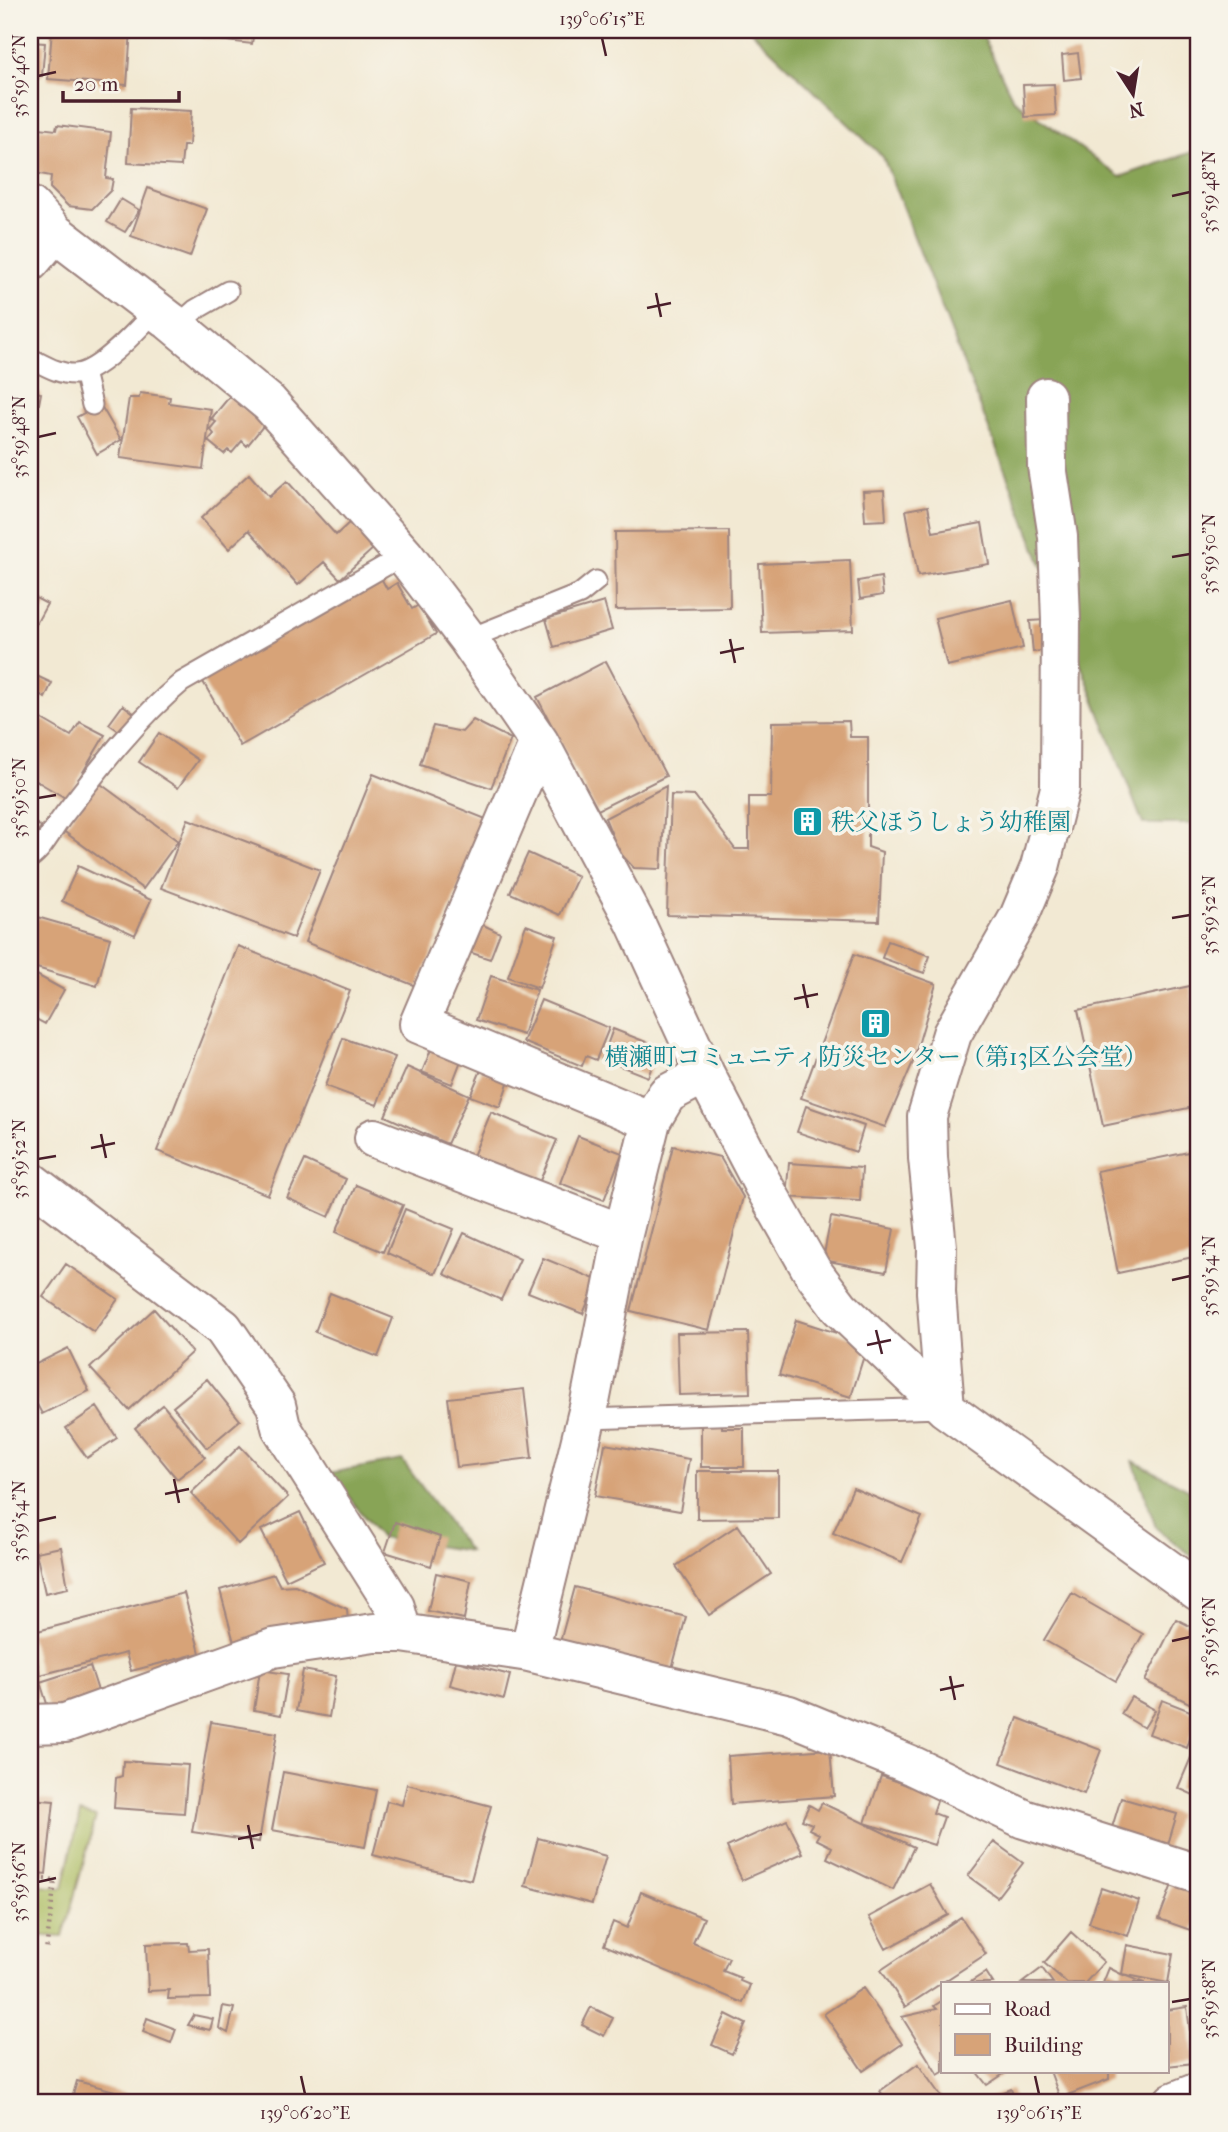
<svg xmlns="http://www.w3.org/2000/svg" width="1228" height="2132" viewBox="0 0 1228 2132" font-family="'IM FELL French Canon','Noto Serif JP',serif">
<rect width="100%" height="100%" fill="#f7f3e8"/>
<filter id="ink" filterUnits="userSpaceOnUse"><feTurbulence type="fractalNoise" baseFrequency=".0143" numOctaves="2"/><feDisplacementMap in="SourceGraphic" scale="14" xChannelSelector="R" yChannelSelector="G"/><feConvolveMatrix kernelMatrix="1 2 1 2 8 2 1 2 1" color-interpolation-filters="sRGB"/></filter>
<filter id="wash" filterUnits="userSpaceOnUse"><feTurbulence type="fractalNoise" baseFrequency=".00686" numOctaves="4" result="noise"/><feDisplacementMap in="SourceGraphic" scale="28" xChannelSelector="R" yChannelSelector="G"/><feGaussianBlur stdDeviation="1.57" result="paint"/><feColorMatrix in="noise" values="0 0 0 0 0 0 0 0 0 0 0 0 0 0 0 0 0 1.4 0 .05"/><feComposite in="paint" operator="in"/></filter>
<g filter="url(#wash)">
<rect width="100%" height="100%" fill="#f2e9d3"/>
<path fill="#abbc60" stroke="#7a6e46" stroke-width="2" d="M80,1813L96,1817L63,1937L30,1935V1885L63,1888Z"/>
<path fill="#88a456" stroke="#696240" stroke-width="2" d="M750,30H980L1013,99L1120,177L1198,150V824H1143L883,157Z
M402,1460L469,1551L381,1538L330,1473Z
M1133,1461L1198,1494V1561L1156,1528Z"/>
<g id="blocks">
<path fill="#d7a378" d="M52,30H131L127,85L48,79Z
M202,30H254L252,44L202,38Z
M30,42L45,43L42,76L30,75Z
M1078,53L1081,78L1064,80L1062,55Z
M1054,84L1056,115L1025,117L1023,85Z
M131,108L191,111L189,146H183L181,166L128,163Z
M57,125L111,132L106,178L113,179L111,190L92,209L68,206L50,188L51,176L35,173L40,128L56,130Z
M148,188L207,209L190,257L131,236Z
M121,199L139,210L125,232L107,222Z
M30,391L41,393L39,404H35V408L30,407Z
M140,393L170,397L169,403L211,409L203,469L120,458L129,398H139Z
M230,396L264,425L247,446L242,441L232,453L228,450L224,454L208,441L214,434L210,429L216,422L211,419Z
M100,404L121,440L97,454L77,417Z
M249,474L269,497L287,481L336,535L351,521L374,548L340,579L324,562L298,585L249,530L229,549L201,518Z
M884,490L886,520L865,521L863,491Z
M928,506L933,532L982,523L989,564L918,576L906,510Z
M729,531L730,608L616,610L615,532Z
M850,560L853,630L762,633L759,564Z
M881,577L883,595L860,599L858,581Z
M381,578L387,589L397,583L412,609L419,605L436,634L240,746L202,680Z
M30,595L47,604L30,635Z
M1012,600L1023,648L947,666L935,618Z
M604,602L612,630L554,647L546,619Z
M1045,620L1048,650L1033,652L1030,621Z
M606,661L666,776L596,811L537,697Z
M30,673L52,683L45,698L41,695L30,720Z
M123,705L135,714L122,733L109,724Z
M40,718L71,736L80,722L105,735L67,799L30,777V736Z
M473,720L511,739L491,788L420,764L433,726L462,732Z
M849,721L850,737H868V847L882,852L879,921L667,915L671,795L695,796L735,849H749V797H771L772,722Z
M159,733L198,760L178,788L139,762Z
M373,774L486,819L418,987L305,942Z
M98,782L178,841L143,889L62,830Z
M666,786L661,869L634,868L619,852L605,818Z
M30,814L35,818L33,821L41,827L32,840L30,839Z
M188,819L320,870L293,938L161,888Z
M528,853L578,876L560,915L510,893Z
M78,866L151,900L135,935L62,901Z
M37,917L110,938L97,986L30,966V943Z
M471,919L500,933L490,959L463,950Z
M526,925L557,936L539,988L508,977Z
M888,941L930,956L924,973L882,958Z
M238,946L350,991L268,1195L157,1151Z
M854,954L936,984L913,1062L885,1127L801,1098Z
M35,974L64,990L45,1024L30,1016V984Z
M491,976L537,990L523,1035L476,1020Z
M1190,986L1198,1028V1106L1103,1126L1078,1010Z
M541,1000L609,1028L596,1060L586,1056L582,1066L523,1042Z
M613,1029L659,1047L648,1077L602,1059Z
M343,1038L395,1057L377,1105L325,1086Z
M432,1047L462,1058L452,1084L422,1072Z
M407,1067L469,1095L447,1144L385,1116Z
M481,1070L509,1080L500,1107L470,1096Z
M806,1106L864,1126L856,1152L797,1132Z
M491,1112L557,1140L539,1183L473,1156Z
M578,1136L622,1153L604,1200L560,1183Z
M673,1146L720,1157L743,1197L709,1330L631,1311Z
M1198,1150V1256L1118,1273L1097,1171Z
M305,1160L346,1179L329,1217L287,1198Z
M789,1163L862,1168L860,1201L786,1197Z
M356,1185L403,1205L383,1252L336,1232Z
M405,1209L454,1229L435,1274L387,1253Z
M831,1217L894,1229L886,1272L823,1260Z
M464,1233L520,1259L501,1300L444,1274Z
M543,1258L597,1280L583,1314L528,1292Z
M66,1264L118,1299L94,1332L43,1297Z
M330,1293L393,1318L378,1357L315,1332Z
M154,1309L192,1352L129,1410L90,1368Z
M796,1320L868,1343L851,1397L779,1375Z
M748,1332L750,1393L679,1395L677,1333Z
M68,1348L89,1391L42,1414L30,1391V1367Z
M207,1379L240,1420L207,1448L173,1407Z
M524,1389L532,1458L457,1467L448,1398Z
M163,1405L205,1457L177,1479L135,1428Z
M97,1407L117,1438L87,1458L66,1428Z
M701,1419H722V1428H744V1467H701Z
M605,1444L689,1459L680,1511L595,1496Z
M240,1446L288,1497L238,1544L191,1493Z
M697,1471H778V1518L697,1519Z
M853,1488L922,1517L902,1562L833,1533Z
M300,1512L324,1562L286,1580L261,1530Z
M395,1522L440,1537L431,1566L385,1552Z
M738,1525L771,1574L709,1615L676,1566Z
M61,1547L68,1588L45,1593L36,1552Z
M436,1573L471,1581L464,1619L428,1611Z
M274,1574L280,1586L295,1585L347,1609L348,1624L235,1646L220,1590Z
M575,1587L686,1617L671,1672L560,1642Z
M184,1593L200,1653L131,1671L126,1653L40,1675L30,1633Z
M1072,1593L1143,1634L1116,1681L1044,1640Z
M1176,1619L1198,1630V1699L1195,1706L1145,1681Z
M30,1657L37,1698L30,1699Z
M456,1661L510,1675L504,1699L450,1685Z
M90,1666L100,1697L50,1713L40,1682Z
M260,1670L288,1674L281,1715L254,1710Z
M303,1670L336,1676L329,1717L296,1711Z
M1131,1697L1155,1710L1144,1728L1121,1714Z
M1162,1700L1198,1714L1187,1748L1149,1734Z
M1018,1718L1101,1750L1084,1794L1001,1763Z
M211,1722L277,1733L259,1842L192,1832Z
M1198,1741V1797L1178,1788Z
M830,1749L834,1796L731,1804L728,1756Z
M123,1761L188,1765L184,1813L114,1808L116,1778L122,1776Z
M283,1772L376,1790L365,1847L272,1830Z
M881,1776L939,1795L933,1813L944,1817L934,1845L865,1823Z
M407,1784L491,1806L471,1880L373,1855L387,1801L402,1805Z
M1121,1798L1177,1814L1166,1851L1110,1834Z
M30,1799L54,1801L46,1874L30,1872Z
M822,1803L914,1847L893,1890L827,1858L832,1847L816,1839L819,1834L809,1829L812,1824L802,1820L809,1805L818,1810Z
M787,1820L803,1853L742,1880L727,1847Z
M538,1838L606,1856L592,1904L525,1886Z
M994,1842L1023,1863L997,1897L968,1876Z
M1173,1882L1198,1891V1917L1193,1931L1159,1919Z
M930,1884L948,1915L886,1949L869,1917Z
M1101,1888L1139,1901L1128,1936L1089,1923Z
M641,1892L704,1918L693,1943L729,1958L723,1971L741,1978L740,1981L750,1985L743,2003L604,1945L613,1922L627,1928Z
M961,1917L986,1954L905,2007L881,1970Z
M1071,1932L1104,1962L1085,1983H1067L1044,1963Z
M188,1943L189,1950L208,1949L210,1998L168,1999L169,1990L148,1991L146,1944Z
M1127,1945L1173,1954L1168,1983L1122,1974Z
M1042,1968L1053,1983H1022Z
M1109,1968L1121,1974L1145,1983H1103Z
M986,1972L993,1983H969Z
M863,1988L902,2044L863,2071L824,2014Z
M943,2000V2072L938,2075L902,2017L937,2009L934,2006Z
M223,2006L234,2008L228,2033L219,2028Z
M591,2007L613,2018L604,2036L582,2025Z
M1187,2007L1194,2063L1167,2066V2010Z
M726,2014L746,2024L732,2054L712,2045Z
M194,2015L213,2019L210,2030L188,2025Z
M147,2018L176,2029L171,2043L143,2032Z
M918,2064L945,2102H888L880,2091Z
M976,2071H1008L987,2085Z
M1050,2071H1109V2079L1060,2098Z
M77,2081L141,2098L139,2102H71Z
M1011,2089L1016,2102H979Z"/>
</g>
</g>
<g filter="url(#ink)">
<use href="#blocks" fill-opacity="0" stroke="#9e847f" stroke-width="2"/>
<g fill="none" stroke-linecap="round" stroke-linejoin="round">
<defs>
<path id="service" d="M176,327L195,310L228,291
M30,358C44,365 60,375 76,374C100,372 139,328 156,310
M84,372L92,405
M468,639L580,594L596,581
M30,858C44,848 52,830 63,816C99,769 136,720 182,682L404,555
M586,1419L942,1408"/>
<path id="minor" d="M30,206L55,233L170,321L269,403L404,555L468,639L539,742L635,922L705,1074L762,1183L812,1271L840,1308L945,1408L1198,1591
M30,262L55,233
M539,742L419,1024L651,1121
M374,1138L623,1234
M30,1181L223,1328L276,1405L281,1427L395,1607L402,1633
M945,1408L936,1292L937,1247L928,1158L927,1116L952,1034L1019,917L1040,867L1060,788L1061,621L1058,537L1047,466L1046,397
M529,1652L589,1407L623,1234L651,1121L667,1094L705,1074
M30,1724L65,1723L273,1648L374,1633H402L529,1652L789,1715L913,1766L1024,1819L1198,1874"/>
<path id="primary" d="M1173,2102L1198,2092"/>
</defs>
<use href="#service" stroke="#9e847f" stroke-width="23"/>
<use href="#minor" stroke="#9e847f" stroke-width="42"/>
<use href="#primary" stroke="#9e847f" stroke-width="42"/>
<path stroke="#9e847f" stroke-width="4.5" stroke-dasharray="2 5" stroke-linecap="butt" d="M30,1878L55,1880L46,1951"/>
<use href="#service" stroke="#fff" stroke-width="19"/>
<use href="#minor" stroke="#fff" stroke-width="38"/>
<use href="#primary" stroke="#fff" stroke-width="38"/>
</g>
</g>
<path fill="none" stroke="#4a1f2b" stroke-width="2.5" d="M602,38L606,56M38,76L56,72M1172,196L1190,192M656,293L661,317M647,308L671,303M38,437L56,433M1172,557L1190,554M730,639L735,663M720,653L744,648M38,798L56,795M1172,918L1190,915M803,984L808,1008M794,999L818,994M101,1134L106,1158M91,1148L115,1143M38,1159L56,1156M1172,1280L1190,1276M876,1330L882,1354M867,1345L891,1340M174,1479L179,1503M165,1494L189,1489M38,1521L56,1517M1172,1641L1190,1637M950,1676L955,1700M940,1690L964,1685M248,1825L253,1849M238,1839L262,1834M38,1882L56,1878M1172,2002L1190,1999M301,2076L305,2094M1035,2076L1039,2094"/>
<defs>
<symbol id="building-square" viewBox="-11 -11 22 22"><rect x="-9" y="-9" width="18" height="18" rx="4" fill="#0f9aa8" stroke="#f7f3e8"/><path d="M-4-6H4V6H1V3H-1V6H-4ZM-2.5-4.3h1.7v1.8h-1.7ZM.8-4.3h1.7v1.8H.8ZM-2.5-1h1.7V.8h-1.7ZM.8-1h1.7V.8H.8Z" fill="#fff"/></symbol>
</defs>
<g fill-rule="evenodd">
<use href="#building-square" x="790" y="804" width="35" height="35"/>
<use href="#building-square" x="858" y="1006" width="35" height="35"/>
</g>
<g text-anchor="middle" stroke-width="7" stroke-linejoin="round" paint-order="stroke">
<g font-size="24" fill="#0d838f" stroke="#f7f3e8" text-anchor="start">
<text x="831" y="830">秩父ほうしょう幼稚園</text>
<text x="876" y="1065" text-anchor="middle">横瀬町コミュニティ防災センター（第13区公会堂）</text>
</g>
</g>
<rect width="1228" height="2132" fill="none" stroke="#f7f3e8" stroke-width="77"/>
<rect x="941" y="1982" width="228" height="91" fill="#f7f3e8" stroke="#b29e9c" stroke-width="2"/>
<rect x="955" y="2004" width="35" height="10" fill="#ffffff" stroke="#b29e9c" stroke-width="2"/>
<text x="1004" y="2016" font-size="21" fill="#4a1f2b">Road</text>
<rect x="955" y="2034" width="35" height="21" fill="#d7a378" stroke="#b29e9c" stroke-width="2"/>
<text x="1004" y="2052" font-size="21" fill="#4a1f2b">Building</text>
<g transform="translate(1133 94) rotate(168)" stroke="#f7f3e8" stroke-width="5" paint-order="stroke">
<path d="M0-5L12 26L0 18L-12 26Z" fill="#4a1f2b"/>
<text y="-10" font-size="19" font-weight="bold" text-anchor="middle" fill="#4a1f2b">N</text>
</g>
<path d="M63 91v10h116v-10" fill="none" stroke="#4a1f2b" stroke-width="3.5"/>
<text x="74" y="91" font-size="21" fill="#4a1f2b" stroke="#f7f3e8" stroke-width="5" paint-order="stroke">20 m</text>
<rect x="38" y="38" width="1152" height="2056" fill="none" stroke="#4a1f2b" stroke-width="2.5"/>
<g font-size="18" text-anchor="middle" fill="#4a1f2b">
<text x="602" y="25">139°06'15"E</text>
<text transform="translate(19 76) rotate(-90)" y="6">35°59'46"N</text>
<text transform="translate(1209 192) rotate(-90)" y="6">35°59'48"N</text>
<text transform="translate(19 437) rotate(-90)" y="6">35°59'48"N</text>
<text transform="translate(1209 554) rotate(-90)" y="6">35°59'50"N</text>
<text transform="translate(19 798) rotate(-90)" y="6">35°59'50"N</text>
<text transform="translate(1209 915) rotate(-90)" y="6">35°59'52"N</text>
<text transform="translate(19 1159) rotate(-90)" y="6">35°59'52"N</text>
<text transform="translate(1209 1276) rotate(-90)" y="6">35°59'54"N</text>
<text transform="translate(19 1521) rotate(-90)" y="6">35°59'54"N</text>
<text transform="translate(1209 1637) rotate(-90)" y="6">35°59'56"N</text>
<text transform="translate(19 1882) rotate(-90)" y="6">35°59'56"N</text>
<text transform="translate(1209 1999) rotate(-90)" y="6">35°59'58"N</text>
<text x="305" y="2119">139°06'20"E</text>
<text x="1039" y="2119">139°06'15"E</text>
</g>
</svg>
